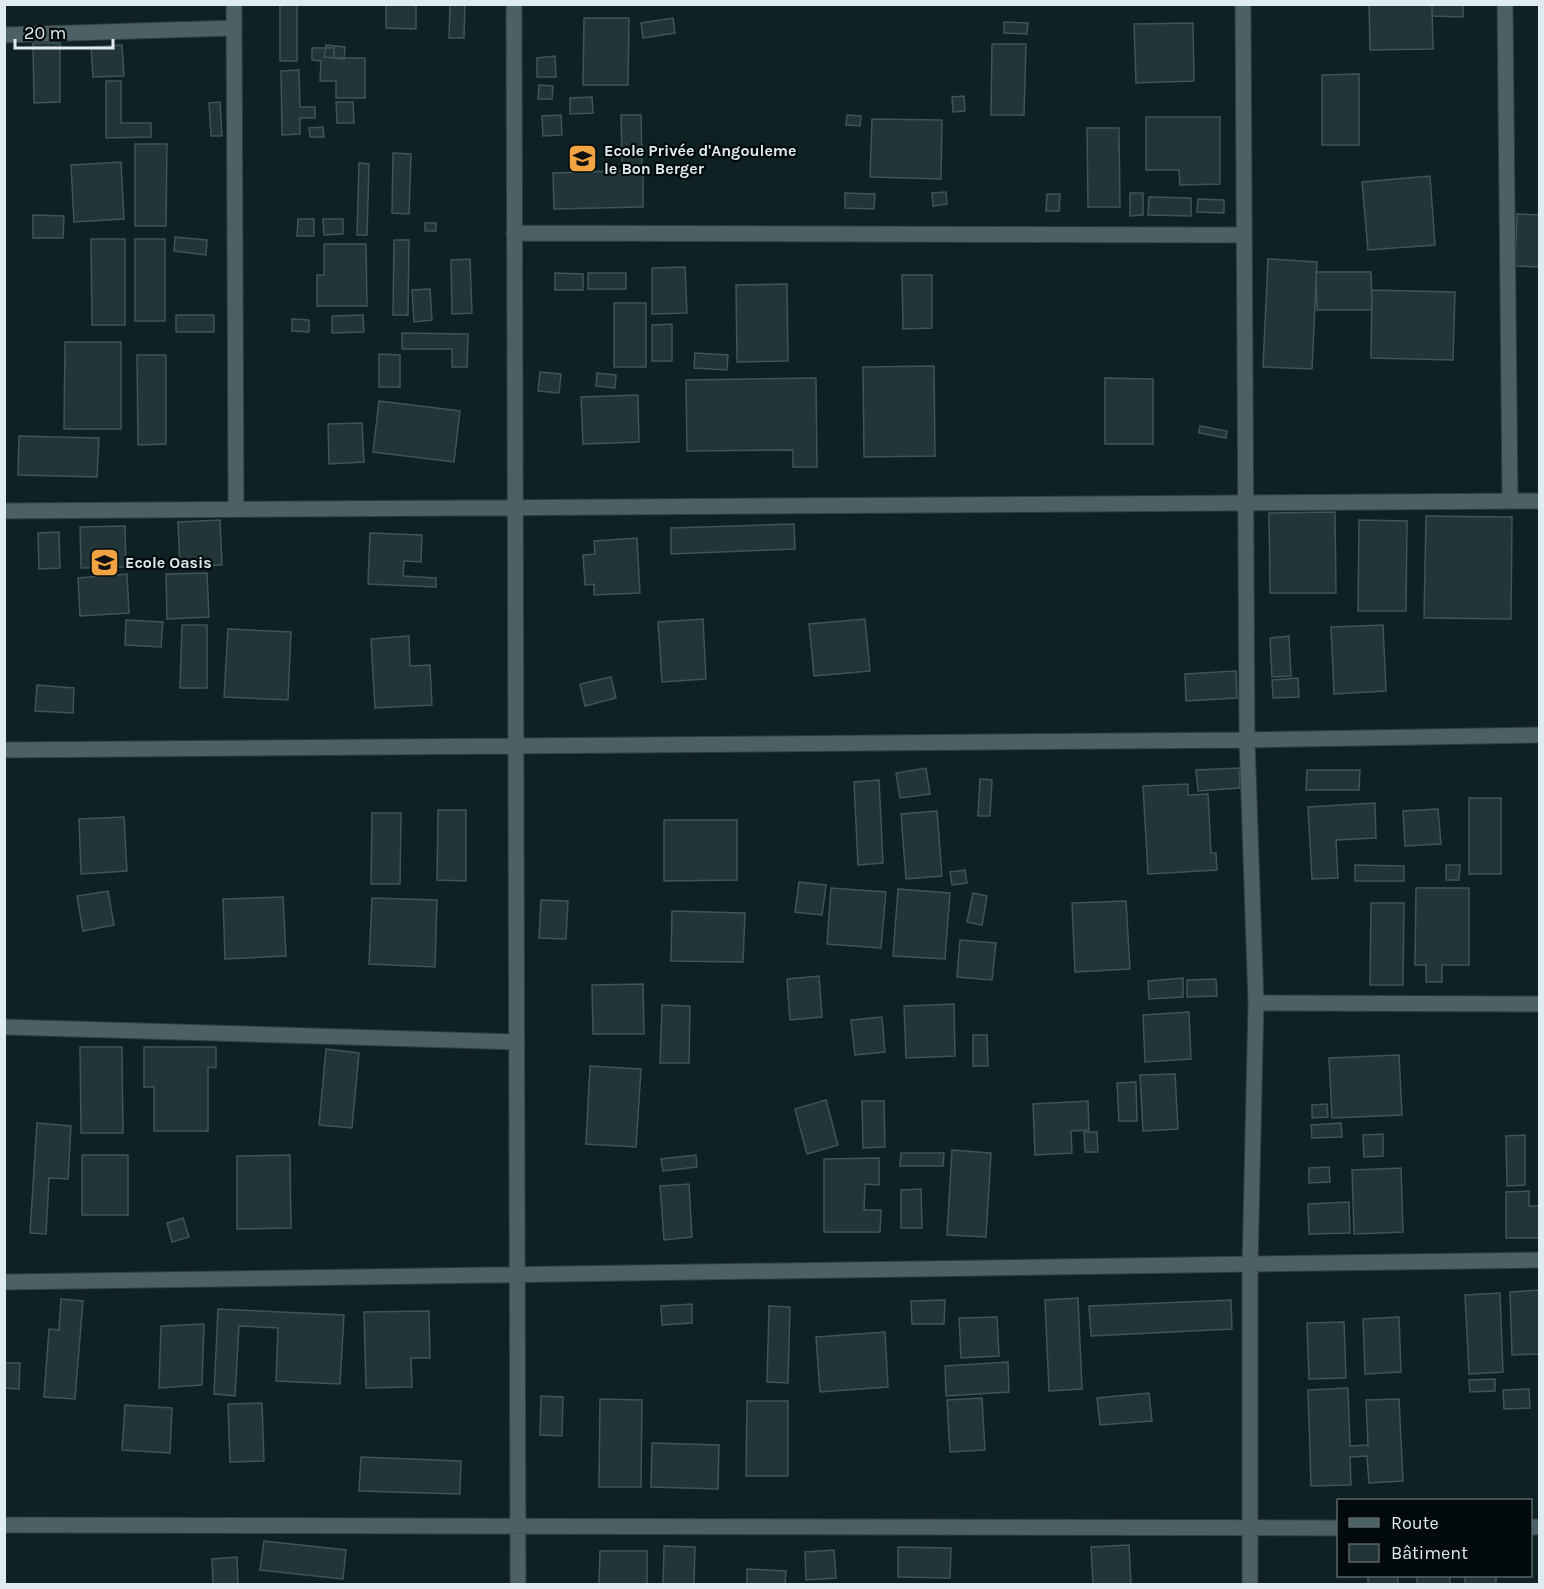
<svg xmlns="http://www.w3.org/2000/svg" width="1544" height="1589" viewBox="0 0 1544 1589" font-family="Karla,sans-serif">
<rect width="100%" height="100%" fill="#0e2226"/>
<path fill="#22363a" stroke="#3f5459" stroke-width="1.5" d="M280,4H297V61H280Z
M386,4H416V29L386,28Z
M450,4H465L464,38H449Z
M1369,4H1432L1433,49L1370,50Z
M1432,4H1463V17L1432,16Z
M584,18H629L628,85H583Z
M673,18L675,33L643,38L641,23Z
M1004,22L1028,23L1027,34L1004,33Z
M1193,23L1194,81L1136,83L1134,24Z
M33,43H60V102L34,103Z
M992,44H1026L1024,115H991Z
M122,45L124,76L93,77L91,47Z
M326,45L345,47L344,59L324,57Z
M312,48H334V58H365V98H336V81H320L321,61L312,60Z
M555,56L556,77H537V58Z
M299,70L300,107H315V118H300V134L282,135L281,71Z
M1359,74V145H1322V75Z
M106,81H121V123H151V137L106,138Z
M539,85L553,86L552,99H538Z
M964,96L965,111L953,112L952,97Z
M592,97L593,113L570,114V98Z
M220,102L222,136H211L209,103Z
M336,102H353L354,123H337Z
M561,115L562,135L543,136L542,116Z
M621,115H641L642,165L622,166Z
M847,115L861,116L860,126L846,125Z
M1146,117H1220V184L1180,185L1179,170H1146Z
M872,119L942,120L941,179L870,177Z
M323,127L324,137H310L309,128Z
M1087,128H1119L1120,207H1088Z
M135,144H167L166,226H135Z
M393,153L411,154L409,214L392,213Z
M121,162L124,219L74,222L71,165Z
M359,163L369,164L367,235H357Z
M643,170V207L554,209L553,173Z
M1430,176L1435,245L1368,250L1362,182Z
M946,192L947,204L933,206L932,193Z
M845,193L875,194L874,209L845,208Z
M1130,193H1143V215L1130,216Z
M1047,194H1060L1059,211H1046Z
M1149,197L1191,198V216L1148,215Z
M1198,199L1224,200V213L1197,212Z
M1517,214L1540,215V267L1515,266Z
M33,215L64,216L63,238H33Z
M298,219H314V236H297Z
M323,219H343V234L324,235Z
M425,223H436V231H425Z
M175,237L207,240L206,255L174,251Z
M91,239H125V325H92Z
M135,239H165V321H135Z
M394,240H409L408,315H393Z
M324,244H366L367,306H317V275H324Z
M470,259L472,313L452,314L451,260Z
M1268,259L1317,262L1312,369L1263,367Z
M685,267L687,313L652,314V268Z
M1316,272H1371L1372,310H1317Z
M555,273L583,274V290H555Z
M588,273H626V289H588Z
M902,275H932V328L903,329Z
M787,284L788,361L737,362L736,285Z
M430,289L432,320L414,322L412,290Z
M1372,290L1455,292L1453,360L1371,358Z
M614,303H646V367H614Z
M176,315H214V332H176Z
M363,315L364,332L332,333V316Z
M292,319L309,320V332L292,331Z
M672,324V361H652V325Z
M402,333L468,334L467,367H452V349H402Z
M65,342H121V429H64Z
M695,353L728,355L727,370L694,368Z
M379,354L400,355V387H379Z
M137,355H166V444L138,445Z
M934,366L935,456L864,457L863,367Z
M540,372L561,374L559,393L538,391Z
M597,373L616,375L615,388L596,386Z
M816,378L817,467H793V450L687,451L686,380Z
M1105,378L1153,379V444H1105Z
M638,395L639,442L583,444L581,397Z
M379,401L460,411L454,462L373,452Z
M362,423L364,462L329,464L328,424Z
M1200,426L1227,431L1226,438L1199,433Z
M19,436L99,438L97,477L18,475Z
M1335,512L1336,593H1270L1269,513Z
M1426,516L1512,517L1511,619L1424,618Z
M220,520L222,565L180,567L178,522Z
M1359,520L1407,521L1406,611H1358Z
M794,524L795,549L671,554V528Z
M125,526L126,567L81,568L80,527Z
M59,532L60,568L39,569L38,533Z
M370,533L422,535L421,562L404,561L403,576L436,578V587L368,584Z
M637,538L640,593L594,595V584L585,585L583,555L595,554L594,541Z
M207,573L209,617L167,619L166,574Z
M127,574L129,613L80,616L78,578Z
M703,619L706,679L662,682L658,622Z
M865,619L870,671L814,676L809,624Z
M126,620L163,622L161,647L125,645Z
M182,625H207V688H180Z
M1383,625L1386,691L1334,694L1331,627Z
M228,629L291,632L288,700L224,697Z
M409,636L410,666L430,665L432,705L375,708L371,639Z
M1289,636L1291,676L1272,677L1270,638Z
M1236,671L1237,698L1186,701L1185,674Z
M611,677L616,698L585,706L580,684Z
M1298,678L1299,697L1273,698L1272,680Z
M37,685L74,688L73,713L35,711Z
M926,768L930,794L900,798L896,773Z
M1239,768L1240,788L1198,791L1196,770Z
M1307,770H1360L1359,790H1306Z
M980,779L992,780L990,816H978Z
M879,780L883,863L858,865L854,782Z
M1188,784V795L1208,794L1211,853H1216L1217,870L1148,874L1143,786Z
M1469,798H1501V874H1469Z
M1375,803L1376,838L1336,840L1338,878L1312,879L1308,807Z
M1438,809L1441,844L1405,846L1403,811Z
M438,810H466V881L437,880Z
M937,811L942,876L906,879L901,814Z
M372,813H401L400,884H371Z
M124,817L127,871L81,874L79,819Z
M664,820H737V880L664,881Z
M1355,865L1404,866V881H1355Z
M1446,865H1460L1459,880H1446Z
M965,870L967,883L952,885L950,872Z
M799,882L826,885L822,915L795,912Z
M831,888L886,892L881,948L827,944Z
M1416,888H1469V965H1442V982H1426V965H1415Z
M898,889L950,893L945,959L893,956Z
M108,891L114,925L83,931L77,896Z
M973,893L987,896L982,925L967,922Z
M283,897L286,956L225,959L223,899Z
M372,898L437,900L435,967L369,964Z
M541,900L568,901L566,939L539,938Z
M1126,901L1130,969L1075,972L1072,903Z
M1371,903H1404L1403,985H1370Z
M672,911L745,913L743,962L671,961Z
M960,940L996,943L992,980L957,977Z
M819,976L822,1017L790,1020L787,979Z
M1183,978V997L1149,999L1148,981Z
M1216,979L1217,996L1187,997V980Z
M643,984L644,1034H593L592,985Z
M954,1004L955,1056L906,1058L904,1006Z
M662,1005L690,1006L689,1063H660Z
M1189,1012L1191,1059L1145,1062L1143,1015Z
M882,1017L885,1052L855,1055L851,1020Z
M973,1035H987L988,1066H973Z
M80,1047H122L123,1133H81Z
M144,1047H216V1068L208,1067V1131H154V1087H144Z
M326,1049L359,1053L352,1128L319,1125Z
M1399,1055L1402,1115L1332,1118L1329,1058Z
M590,1066L641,1069L636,1147L586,1144Z
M1175,1074L1178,1129L1143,1131L1140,1075Z
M1136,1082L1137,1121H1119L1117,1083Z
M826,1100L838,1145L807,1154L795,1109Z
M862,1101H884L885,1147L863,1148Z
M1088,1101L1089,1130L1071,1131L1072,1153L1035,1155L1033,1104Z
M1327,1104L1328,1117L1312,1118V1105Z
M37,1123L71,1126L68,1179L49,1178L46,1234L30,1233Z
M1341,1123L1342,1137L1312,1138L1311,1125Z
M1084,1132H1097L1098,1152H1085Z
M1383,1134V1156L1364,1157L1363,1135Z
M1525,1135V1185L1507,1186L1506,1136Z
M952,1150L991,1153L986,1237L947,1235Z
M901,1153H944L943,1166H900Z
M82,1155H128V1215H82Z
M290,1155L291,1228L237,1229V1156Z
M696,1155L697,1167L663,1171L661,1159Z
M879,1158V1185L865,1184L864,1210H881L880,1232H824V1159Z
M1329,1167L1330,1182L1309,1183V1168Z
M1401,1168L1403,1232L1354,1234L1352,1170Z
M689,1184L692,1237L664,1240L660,1186Z
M921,1189L922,1228H901V1190Z
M1529,1191V1206H1540V1238H1506V1192Z
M1349,1202L1350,1233L1309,1234L1308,1204Z
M183,1218L189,1237L172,1242L167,1223Z
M1540,1290V1354L1512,1355L1510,1292Z
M1500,1293L1503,1372L1469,1374L1465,1295Z
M1078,1298L1082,1389L1049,1391L1045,1300Z
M61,1299L83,1301L75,1399L44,1397L49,1329L59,1330Z
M945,1300L944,1324H912L911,1301Z
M1231,1300L1232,1329L1091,1336L1089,1306Z
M692,1304V1323L662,1325L661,1306Z
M769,1306L790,1307L788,1383L767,1382Z
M218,1309L344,1315L340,1384L276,1381L278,1328L239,1326L235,1396L214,1394Z
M429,1311L430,1358H411L412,1387L366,1388L364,1312Z
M997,1317L999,1356L961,1358L959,1318Z
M1399,1317L1401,1372L1365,1374L1363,1319Z
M1344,1322L1346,1378L1309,1379L1307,1323Z
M204,1324L202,1385L159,1388L161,1326Z
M885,1332L888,1387L820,1392L816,1337Z
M1008,1362L1009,1392L946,1396L945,1366Z
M4,1363H20L19,1389L4,1388Z
M1495,1379V1391L1470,1392L1469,1380Z
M1348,1388L1350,1446L1368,1445L1366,1400L1399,1399L1403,1481L1369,1483L1367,1456L1350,1457L1351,1485L1311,1486L1308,1390Z
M1529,1389L1530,1408L1504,1409L1503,1390Z
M1149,1393L1152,1421L1100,1425L1097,1398Z
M541,1396L563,1397L562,1436L540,1435Z
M982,1398L985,1450L950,1452L947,1400Z
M600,1399L642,1400L641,1487H599Z
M747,1401H788V1476H746Z
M262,1403L264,1461L230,1462L228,1404Z
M125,1405L172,1408L170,1453L122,1450Z
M652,1443L719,1445L718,1489L651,1487Z
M361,1457L461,1461L460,1494L359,1491Z
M264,1541L346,1550L343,1579L260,1570Z
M1129,1545L1131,1584H1093L1091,1547Z
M664,1546L695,1547L694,1584H663Z
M898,1547L951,1548L950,1578L898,1577Z
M834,1550L836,1578L806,1580L805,1552Z
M600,1551H647V1584H599Z
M237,1557L238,1584H213L212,1559Z
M747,1569L786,1571L785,1584H747Z
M1368,1576H1398V1584H1368Z
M1417,1576H1450V1584H1417Z
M1465,1576H1496V1584H1465Z"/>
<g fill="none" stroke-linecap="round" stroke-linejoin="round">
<defs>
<path id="minor" d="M234,4L236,508
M514,4L518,1584
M1243,4L1247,740L1256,1003L1250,1266V1584
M1505,4L1510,501
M4,35L234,28
M514,233L1244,235
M4,511L1540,501
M4,750L1247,740L1540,735
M1256,1003L1540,1004
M4,1027L517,1042
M4,1282L1540,1260
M4,1525L1338,1528
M1530,1527H1540"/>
</defs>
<use href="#minor" stroke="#313c40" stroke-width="17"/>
<use href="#minor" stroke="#4c6166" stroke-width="15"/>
</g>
<defs>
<symbol id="school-square" viewBox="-11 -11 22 22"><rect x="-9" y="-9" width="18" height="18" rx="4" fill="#f3a442" stroke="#030a0c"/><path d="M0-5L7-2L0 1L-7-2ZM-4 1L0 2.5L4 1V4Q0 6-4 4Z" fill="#111"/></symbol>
</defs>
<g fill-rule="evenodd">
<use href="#school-square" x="566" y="142" width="33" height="33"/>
<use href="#school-square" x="88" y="546" width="33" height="33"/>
</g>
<g text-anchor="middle" stroke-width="4.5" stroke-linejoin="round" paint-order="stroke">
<g font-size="16" font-weight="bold" fill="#dfebee" stroke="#030a0c" text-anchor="start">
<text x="604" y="156">Ecole Privée d'Angouleme<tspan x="604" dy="18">le Bon Berger</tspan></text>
<text x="125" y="568">Ecole Oasis</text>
</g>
</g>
<rect width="1544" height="1589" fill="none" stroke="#dfebee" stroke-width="12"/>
<rect x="1337" y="1499" width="195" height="78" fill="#030a0c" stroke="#5b6466" stroke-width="1.5"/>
<rect x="1349" y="1518" width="30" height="9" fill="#4c6166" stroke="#5b6466" stroke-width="1.5"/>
<text x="1391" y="1529" font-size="18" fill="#dfebee">Route</text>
<rect x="1349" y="1544" width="30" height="18" fill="#22363a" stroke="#5b6466" stroke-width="1.5"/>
<text x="1391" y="1559" font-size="18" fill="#dfebee">Bâtiment</text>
<path d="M15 39v9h98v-9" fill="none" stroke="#dfebee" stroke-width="3"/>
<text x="24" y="39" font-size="18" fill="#dfebee" stroke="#030a0c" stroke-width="4.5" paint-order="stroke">20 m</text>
</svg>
